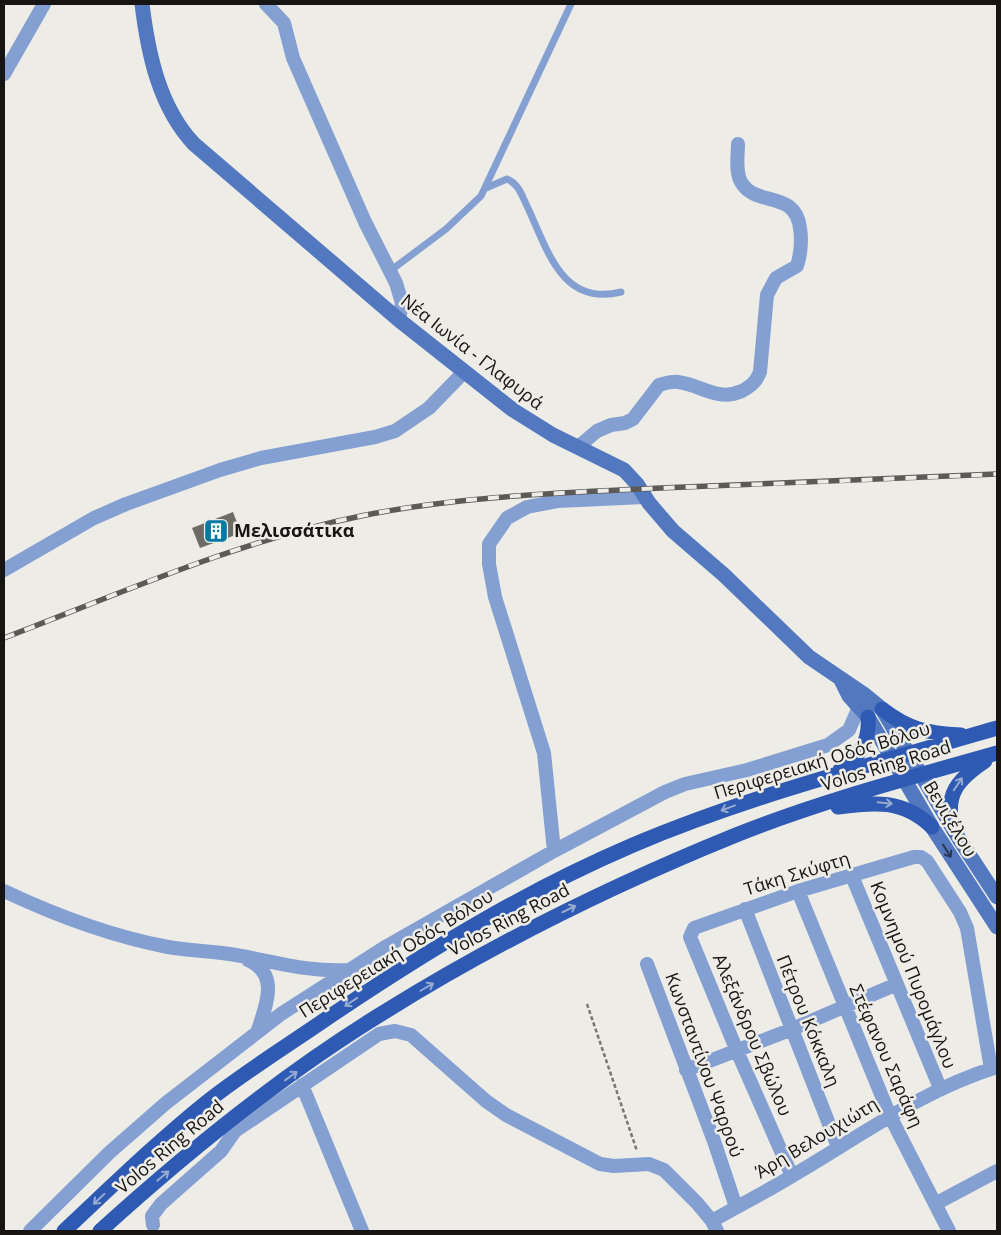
<svg xmlns="http://www.w3.org/2000/svg" width="1001" height="1235" viewBox="0 0 1001 1235" font-family="'Open Sans',sans-serif">
<rect width="100%" height="100%" fill="#edece6"/>
<path fill="#6d6b66" d="M233,512L241,533L200,548L192,528Z"/>
<g fill="none" stroke-linecap="round" stroke-linejoin="round">
<path stroke="#777672" stroke-width="2.5" stroke-dasharray="4 2.5" stroke-linecap="butt" d="M587,1004L637,1151"/>
<path stroke="#849fd1" stroke-width="7" d="M486,188L507,179C519,184 522,196 527,206C547,248 561,307 621,292
M390,271L446,229L481,196L571,4"/>
<path stroke="#849fd1" stroke-width="14" d="M266,4L284,23L293,58L365,222L396,283L402,303L399,320
M4,74L44,4
M578,447L597,431L611,425L625,423L633,419L659,385C666,383 672,381 678,382C702,385 717,402 742,391C751,386 756,382 760,372L767,295L776,278L797,266C801,253 802,241 800,228C795,189 756,208 741,182C735,171 738,155 738,144
M4,570L94,518L126,504L220,470L261,458L375,437L395,431L429,408L464,372
M554,851L544,753L495,597L489,564V544L507,518L527,507L558,501L644,497
M852,876L940,1088
M4,891C57,916 110,936 168,947C191,951 214,951 236,955C277,962 306,972 348,970
M798,891L890,1116L949,1231
M745,909L838,1147
M248,960C280,974 266,1005 258,1030
M647,964L714,1141L736,1207
M686,1070L790,1030L897,984
M302,1085L362,1231
M792,1176L737,1051L690,937L694,928L798,891L914,857H921L927,861L960,912L967,928L991,1069
M935,1204L997,1171
M712,1221C738,1206 766,1192 792,1176C859,1137 922,1090 997,1067
M153,1225L152,1216L161,1204L221,1151L235,1131L379,1034L395,1031L411,1035L486,1101L506,1115L600,1164L614,1166L649,1164L664,1170L697,1203L712,1221L717,1231
M30,1231L110,1152L166,1103L281,1014L387,946L554,851L665,792L685,784L747,770L828,745L849,730L859,707"/>
<path stroke="#5278c0" stroke-width="15" d="M142,4C148,53 159,107 194,144L399,320L513,410L553,435L624,470L637,484L649,503L673,531L724,575L809,657L865,695L882,709L961,842L997,897
M842,682L849,696L868,717L932,827L997,927"/>
<path stroke="#2e5ab3" stroke-width="15" d="M882,709C909,730 927,733 961,735
M840,770C860,757 870,741 868,717
M838,807C874,802 903,799 932,827
M954,830C943,795 958,779 985,761
M64,1231C111,1187 158,1141 208,1101C245,1072 285,1047 323,1021C422,954 523,892 633,845C751,795 874,764 997,728
M100,1231C188,1151 284,1073 386,1011C497,942 615,884 736,835C821,801 909,778 997,753"/>
<defs>
<path id="rail" d="M4,638C121,593 238,541 361,516C459,496 560,493 661,488C773,484 885,479 997,474"/>
</defs>
<use href="#rail" stroke="#5b5a57" stroke-width="5.5"/>
<use href="#rail" stroke="#edece6" stroke-width="4" stroke-dasharray="11" stroke-linecap="butt"/>
</g>
<defs><path id="oneway-shaft" d="M-6 0H5M1.5-3L5.5 0L1.5 3" fill="none" stroke-width="1.6" stroke-linecap="round" stroke-linejoin="round" transform="scale(1.25)"/></defs>
<g stroke="#97aacf">
<use href="#oneway-shaft" transform="translate(958 784) rotate(-56)"/>
<use href="#oneway-shaft" transform="translate(885 803) rotate(6)"/>
<use href="#oneway-shaft" transform="translate(728 808) rotate(159)"/>
<use href="#oneway-shaft" transform="translate(569 909) rotate(-26)"/>
<use href="#oneway-shaft" transform="translate(427 987) rotate(-30)"/>
<use href="#oneway-shaft" transform="translate(351 1002) rotate(146)"/>
<use href="#oneway-shaft" transform="translate(291 1076) rotate(-36)"/>
<use href="#oneway-shaft" transform="translate(163 1176) rotate(-40)"/>
<use href="#oneway-shaft" transform="translate(99 1199) rotate(137)"/>
</g>
<use stroke="#2b3850" href="#oneway-shaft" transform="translate(947 851) rotate(58)"/>
<defs>
<symbol id="building-square" viewBox="-11 -11 22 22"><rect x="-9" y="-9" width="18" height="18" rx="4" fill="#007aa2" stroke="#edece6"/><path d="M-4-6H4V6H1V3H-1V6H-4ZM-2.5-4.3h1.7v1.8h-1.7ZM.8-4.3h1.7v1.8H.8ZM-2.5-1h1.7V.8h-1.7ZM.8-1h1.7V.8H.8Z" fill="#fff"/></symbol>
</defs>
<g fill-rule="evenodd">
<use href="#building-square" x="202" y="517" width="28" height="28"/>
</g>
<g text-anchor="middle" stroke-width="5" stroke-linejoin="round" paint-order="stroke">
<g font-size="18" fill="#161513" stroke="#edece6">
<text transform="translate(472 352) rotate(38)" y="6">Νέα Ιωνία - Γλαφυρά</text>
<text transform="translate(822 761) rotate(-17)" y="6">Περιφερειακή Οδός Βόλου</text>
<text transform="translate(886 766) rotate(-17)" y="6">Volos Ring Road</text>
<text transform="translate(950 819) rotate(59)" y="6">Βενιζέλου</text>
<text transform="translate(797 874) rotate(-17)" y="6">Τάκη Σκύφτη</text>
<text transform="translate(509 920) rotate(-28)" y="6">Volos Ring Road</text>
<text transform="translate(396 954) rotate(-32)" y="6">Περιφερειακή Οδός Βόλου</text>
<text transform="translate(913 975) rotate(68)" y="6">Κομνημού Πυρομάγλου</text>
<text transform="translate(808 1021) rotate(68)" y="6">Πέτρου Κόκκαλη</text>
<text transform="translate(752 1035) rotate(67)" y="6">Αλεξάνδρου Σβώλου</text>
<text transform="translate(886 1056) rotate(66)" y="6">Στέφανου Σαράφη</text>
<text transform="translate(704 1065) rotate(70)" y="6">Κωνσταντίνου Ψαρρού</text>
<text transform="translate(817 1138) rotate(-31)" y="6">Άρη Βελουχιώτη</text>
<text transform="translate(170 1147) rotate(-40)" y="6">Volos Ring Road</text>
</g>
<g font-size="18" font-weight="bold" fill="#161513" stroke="#edece6" text-anchor="start">
<text x="234" y="537">Μελισσάτικα</text>
</g>
</g>
<rect width="1001" height="1235" fill="none" stroke="#161513" stroke-width="10"/>
</svg>
